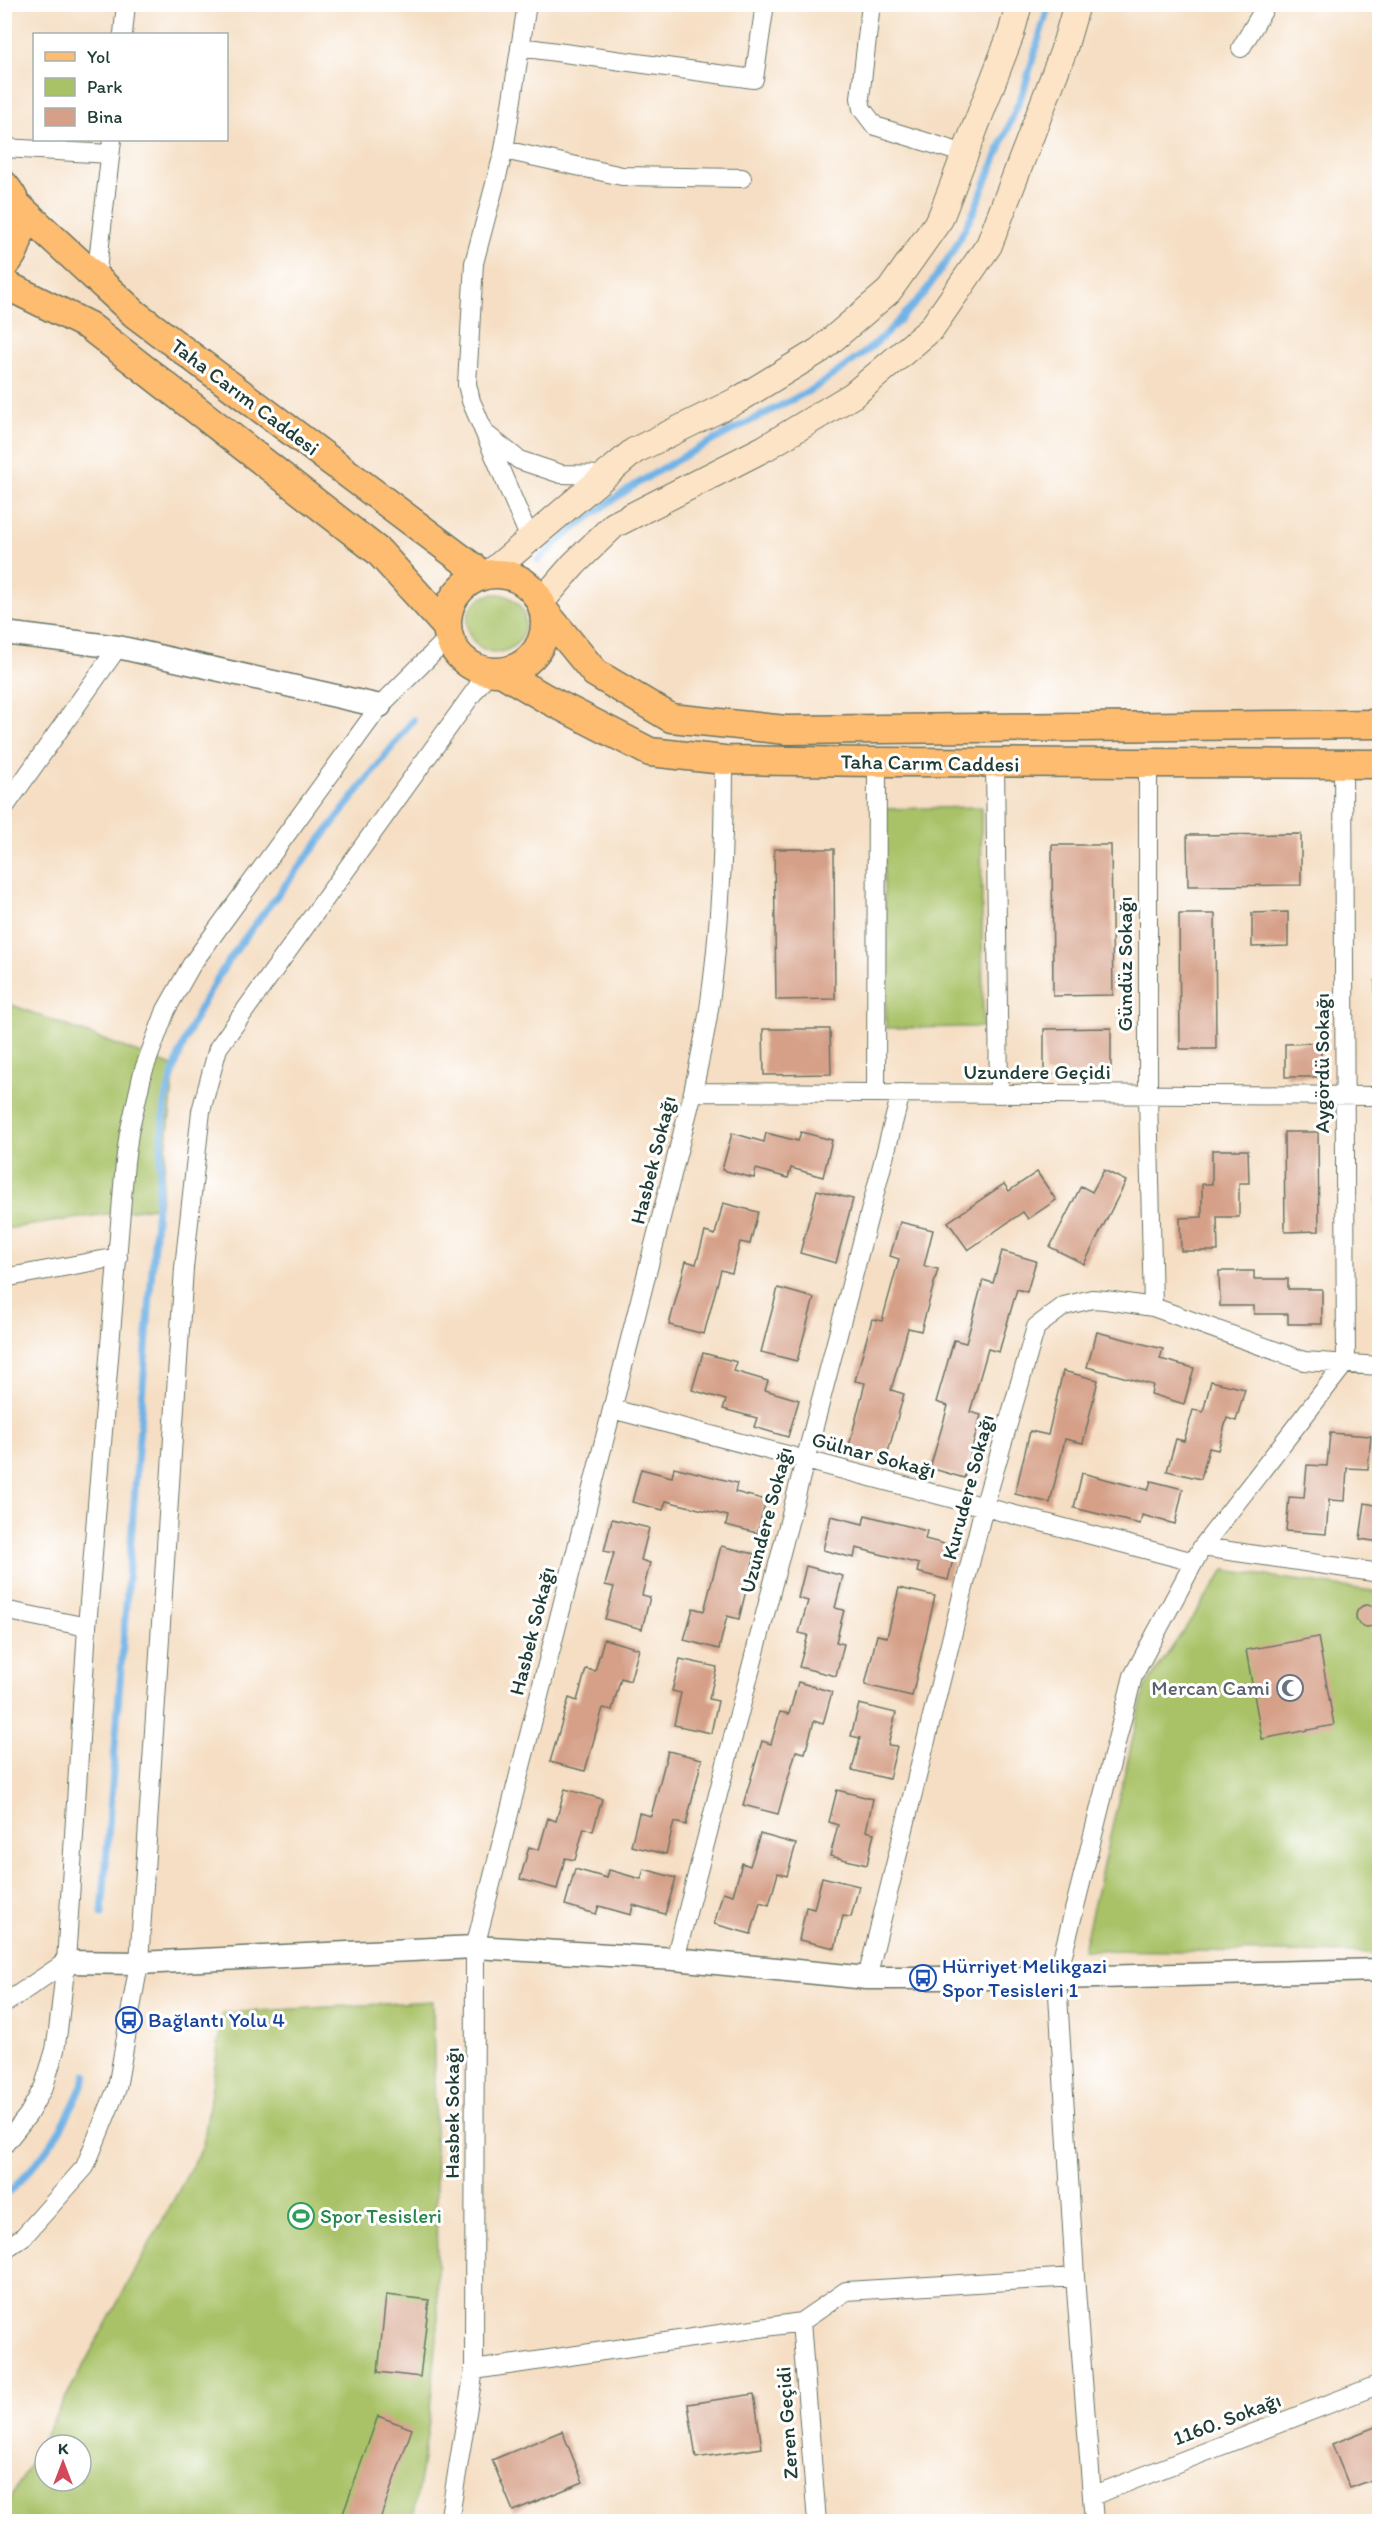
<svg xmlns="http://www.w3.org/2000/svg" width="1384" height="2526" viewBox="0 0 1384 2526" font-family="Itim,sans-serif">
<rect width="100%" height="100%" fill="#fff"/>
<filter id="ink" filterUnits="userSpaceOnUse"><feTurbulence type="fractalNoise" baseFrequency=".0167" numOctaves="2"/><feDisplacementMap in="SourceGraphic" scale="12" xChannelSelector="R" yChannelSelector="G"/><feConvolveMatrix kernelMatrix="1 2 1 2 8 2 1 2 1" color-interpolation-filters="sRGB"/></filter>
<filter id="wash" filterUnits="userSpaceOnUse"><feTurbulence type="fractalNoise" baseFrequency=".008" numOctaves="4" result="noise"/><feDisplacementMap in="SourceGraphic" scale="24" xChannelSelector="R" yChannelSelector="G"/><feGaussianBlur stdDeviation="1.35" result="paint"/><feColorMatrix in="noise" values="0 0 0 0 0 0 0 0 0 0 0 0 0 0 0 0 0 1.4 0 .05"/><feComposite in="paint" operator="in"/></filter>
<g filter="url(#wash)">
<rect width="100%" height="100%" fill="#f5dec3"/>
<path fill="#a9c267" stroke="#64804e" stroke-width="1.5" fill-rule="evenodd" d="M467 623a29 29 0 1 1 58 0a29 29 0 1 1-58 0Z
M981,807L983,1027L886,1028L883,809Z
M4,1002L175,1067L160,1206L5,1229Z
M1225,1570L1379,1592V1953L1083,1950L1145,1687Z
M433,2001L438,2328L429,2421L413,2521L5,2522V2509L203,2146L223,2013ZM45,2445H81V2481H45Z"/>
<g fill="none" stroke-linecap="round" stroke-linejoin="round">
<path stroke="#71b3e6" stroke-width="7" d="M538,560C620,482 714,440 813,389L863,354L886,334L923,295L952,253L974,211L1024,89L1049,4
M102,1914L165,1103C188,1005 234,952 293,875C333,823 373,772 413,720
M4,2196C43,2162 68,2123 86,2075"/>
</g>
<g id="blocks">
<path fill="#d6a088" d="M1301,834V885L1188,886L1187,835Z
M1052,845H1111L1113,995L1053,996Z
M774,849H834L835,999L776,1000Z
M1288,912V946L1252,947V913Z
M1179,914H1215L1216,1049H1180Z
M1373,915H1380V948H1374Z
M1375,981H1380V1046H1376Z
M1111,1028V1074H1044V1029Z
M763,1029H830L831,1074L764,1075Z
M1321,1043V1077H1285V1044Z
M801,1132L832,1140L823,1177L791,1168L788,1178L756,1169L754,1178L722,1170L732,1133L764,1142L766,1133L798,1141Z
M1284,1132H1318L1319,1231L1285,1232Z
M1212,1150H1248L1249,1183H1239V1217H1217L1218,1251H1181L1180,1218L1202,1217V1184H1212Z
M1104,1170L1126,1181L1084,1264L1050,1247L1081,1186L1092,1192Z
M1037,1172L1056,1200L1028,1219L1023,1212L968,1250L948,1222L1004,1184L1009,1191Z
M817,1190L853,1199L836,1263L800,1253Z
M1376,1197H1380V1263H1377Z
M723,1203L758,1212L750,1244L740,1242L732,1273L721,1270L704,1334L669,1325L686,1261L696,1264L705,1232L715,1235Z
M900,1222L933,1230L924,1266L938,1269L921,1331L908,1328L900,1359L891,1390L904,1394L887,1456L849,1446L865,1383L855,1381L872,1319L882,1321L899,1259L890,1256Z
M1002,1251L1036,1261L1027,1292L1017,1289L999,1352L988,1349L970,1412L981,1415L964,1478L930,1468L948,1406L936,1402L954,1340L966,1343L983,1280L993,1283Z
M1219,1271H1254V1279H1288V1289H1322V1324H1288V1314H1254V1306H1220Z
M778,1288L814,1298L797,1361L761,1352Z
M1097,1332L1163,1349L1160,1359L1194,1368L1184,1404L1151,1394L1153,1385L1087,1367Z
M703,1353L737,1362L734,1371L768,1381L765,1390L799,1400L788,1437L754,1427L757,1418L723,1409L726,1400L692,1390Z
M1063,1371L1098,1380L1083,1443L1065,1439L1050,1503L1015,1494L1030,1431L1048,1435Z
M1211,1381L1245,1389L1236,1421L1227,1418L1218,1450L1209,1448L1201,1479L1167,1471L1176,1439L1184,1441L1193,1410L1203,1412Z
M1330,1433L1371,1436L1368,1469L1347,1468L1345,1501L1329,1500L1326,1534L1286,1531L1289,1497L1304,1498L1307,1465L1327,1466Z
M674,1467L737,1483L735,1492L766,1500L757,1533L726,1525L728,1516L666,1501L663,1510L632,1502L641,1469L672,1477Z
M1082,1473L1148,1490L1151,1481L1183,1489L1175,1524L1142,1515L1140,1524L1074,1508Z
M1365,1503L1380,1506V1542L1360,1539Z
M865,1515L927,1531L925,1539L956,1547L948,1580L917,1572L919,1564L856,1548L854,1558L823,1550L831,1516L863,1524Z
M612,1519L649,1528L641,1560L650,1563L642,1595L650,1597L642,1629L605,1619L614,1587L605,1585L614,1553L604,1551Z
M721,1546L755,1554L739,1619L727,1616L719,1649L684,1640L693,1608L704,1611Z
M806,1566L843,1576L835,1608L844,1610L836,1642L844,1644L836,1676L799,1667L808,1635L799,1633L808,1601L798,1598Z
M899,1588L935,1596L912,1696L865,1685L877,1635L887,1637Z
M1356 1616a11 11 0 1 1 22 0a11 11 0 1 1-22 0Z
M1318,1637L1334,1725L1262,1739L1246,1650Z
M604,1639L639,1649L630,1681L621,1678L612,1710L603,1708L585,1771L550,1762L569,1698L577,1701L586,1669L595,1671Z
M680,1659L717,1667L709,1699L718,1701L711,1733L674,1725L681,1693L672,1691Z
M798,1682L832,1692L823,1724L814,1721L805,1753L796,1751L778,1814L743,1805L762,1741L771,1744L780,1712L789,1714Z
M859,1704L896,1713L888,1745L897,1746L889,1779L852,1770L860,1738L851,1736Z
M668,1751L702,1759L686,1825L674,1822L666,1854L631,1846L639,1813L651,1816Z
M565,1789L602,1799L593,1831L584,1828L575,1860L565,1858L557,1889L520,1879L529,1847L539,1850L548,1818L556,1821Z
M837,1790L873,1799L866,1831L874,1833L867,1865L830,1856L838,1825L829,1822Z
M760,1834L796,1844L787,1876L778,1873L769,1905L760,1902L751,1934L714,1924L723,1892L733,1895L742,1863L750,1866Z
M575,1869L607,1878L609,1870L641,1879L644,1869L676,1878L665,1914L633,1905L631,1915L599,1906L596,1914L565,1905Z
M822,1877L859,1886L851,1917L843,1916L835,1948L799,1940L806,1907L814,1909Z
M386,2295L429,2300L420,2377L378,2372Z
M754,2394L762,2448L696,2458L688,2404Z
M378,2416L412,2429L379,2522H340Z
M1380,2425V2477L1350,2488L1332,2444Z
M562,2431L583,2482L513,2511L492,2460Z"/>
</g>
</g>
<g filter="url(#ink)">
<use href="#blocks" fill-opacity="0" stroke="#6a7566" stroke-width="1.5"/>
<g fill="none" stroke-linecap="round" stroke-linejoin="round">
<defs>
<path id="minor" d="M527,4L504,150L474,263L467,384L471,401L530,539
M871,4L860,98L862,109L875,126L965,154
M123,34L126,4
M520,47L754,79L765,4
M1241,48L1267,4
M4,148L110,154
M504,150L622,176L742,178
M96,279L112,140
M486,434L519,460L561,474L606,475
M995,764L999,1094
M1148,764V1095L1153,1307
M1343,764L1346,1362
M4,808L118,647
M693,1092L1380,1096
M876,1093L877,762
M4,1278L118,1257
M612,1409L1194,1562
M1202,1547L1380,1573
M4,1610L87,1627
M675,1959L901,1093
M867,1978L984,1507L1036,1327L1064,1306L1092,1299L1106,1300L1153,1307L1304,1361L1380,1366
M4,2004L66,1962
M4,2145L28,2115L44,2086L55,2050L58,2031L66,1962L87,1627L125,1162L129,1133L143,1072L166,1010L192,964L380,706L449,637
M4,2250L24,2236L85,2167L117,2088L139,1963L184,1268L201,1111L218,1048L489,671
M801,2322L817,2522
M474,2370L801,2322L846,2291L1075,2277
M1092,2496L1380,2384
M449,2522L474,2370L475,1947L693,1092C699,1062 706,1032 710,1002C721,922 724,841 724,760
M1094,2522L1075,2277L1057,1978L1133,1676L1202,1547L1346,1362"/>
<path id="tertiary" d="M4,633L118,647L380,706
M66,1962L139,1963L475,1947L675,1959L867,1978H1057L1380,1970"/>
<path id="secondary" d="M489,574L634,451L738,400L820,350L889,291L940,219L1011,34L1019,4
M541,602L574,564L614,525L765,448L853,395L931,329L989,245L1063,52L1077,4"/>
<path id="primary" d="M4,185C25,209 25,242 4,266
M18,206L135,314L483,575
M4,284L89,326L379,552L447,627
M447 623a49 49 0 1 1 98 0a49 49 0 1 1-98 0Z
M544,611L595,673L671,718L786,730L1380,724
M501,672L545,698L650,752L724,760L877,762L1380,764"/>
</defs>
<use href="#minor" stroke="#6a7566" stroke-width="20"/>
<use href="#tertiary" stroke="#6a7566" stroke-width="25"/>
<use href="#secondary" stroke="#6a7566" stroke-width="28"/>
<use href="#primary" stroke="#6a7566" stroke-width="31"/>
<use href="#minor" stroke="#fff" stroke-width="18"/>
<use href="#tertiary" stroke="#fff" stroke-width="22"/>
<use href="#secondary" stroke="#fee4c6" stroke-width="26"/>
<use href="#primary" stroke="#fdbc70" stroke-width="28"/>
</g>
</g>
<defs>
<symbol id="mosque-ring" viewBox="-11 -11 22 22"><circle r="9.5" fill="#fff" stroke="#6b7280" stroke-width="1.5"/><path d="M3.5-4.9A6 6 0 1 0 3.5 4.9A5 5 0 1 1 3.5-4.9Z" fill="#6b7280"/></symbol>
<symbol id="bus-ring" viewBox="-11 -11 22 22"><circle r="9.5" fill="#fff" stroke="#1a4fb4" stroke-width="1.5"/><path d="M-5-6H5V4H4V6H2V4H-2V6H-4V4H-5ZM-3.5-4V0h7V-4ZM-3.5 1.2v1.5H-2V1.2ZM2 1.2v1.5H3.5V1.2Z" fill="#1a4fb4"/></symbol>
<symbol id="stadium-ring" viewBox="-11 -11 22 22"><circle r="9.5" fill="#fff" stroke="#2e9e5b" stroke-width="1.5"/><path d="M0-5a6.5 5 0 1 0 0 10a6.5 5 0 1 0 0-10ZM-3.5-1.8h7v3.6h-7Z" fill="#2e9e5b"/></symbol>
</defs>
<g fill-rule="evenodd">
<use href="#mosque-ring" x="1275" y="1673" width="30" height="30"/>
<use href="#bus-ring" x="908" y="1963" width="30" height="30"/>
<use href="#bus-ring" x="114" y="2005" width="30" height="30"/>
<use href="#stadium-ring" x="286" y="2201" width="30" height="30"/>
</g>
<g text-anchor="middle" stroke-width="6" stroke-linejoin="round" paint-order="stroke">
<g font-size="21" fill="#1f3d34" stroke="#fff">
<text transform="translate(245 397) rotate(37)" y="7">Taha Carım Caddesi</text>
<text transform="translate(930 763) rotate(1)" y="7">Taha Carım Caddesi</text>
<text transform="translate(1125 964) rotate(-90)" y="7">Gündüz Sokağı</text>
<text transform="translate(1322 1063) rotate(-90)" y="7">Aygördü Sokağı</text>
<text x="1037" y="1079">Uzundere Geçidi</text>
<text transform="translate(653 1160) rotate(-76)" y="7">Hasbek Sokağı</text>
<text transform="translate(874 1455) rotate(15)" y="7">Gülnar Sokağı</text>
<text transform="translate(968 1487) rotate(-75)" y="7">Kurudere Sokağı</text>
<text transform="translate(766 1520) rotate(-75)" y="7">Uzundere Sokağı</text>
<text transform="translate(532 1631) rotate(-76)" y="7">Hasbek Sokağı</text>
<text transform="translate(452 2113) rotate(-90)" y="7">Hasbek Sokağı</text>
<text transform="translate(1227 2419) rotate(-21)" y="7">1160. Sokağı</text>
<text transform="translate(787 2423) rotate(-94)" y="7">Zeren Geçidi</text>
</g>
<g font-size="21" fill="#5b616d" stroke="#fff" text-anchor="end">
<text x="1270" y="1695">Mercan Cami</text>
</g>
<g font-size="21" fill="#164399" stroke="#fff" text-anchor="start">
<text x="942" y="1973">Hürriyet Melikgazi<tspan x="942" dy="24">Spor Tesisleri 1</tspan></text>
<text x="148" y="2027">Bağlantı Yolu 4</text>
</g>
<g font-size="21" fill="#27864d" stroke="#fff" text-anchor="start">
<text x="320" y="2223">Spor Tesisleri</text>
</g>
</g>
<rect width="1384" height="2526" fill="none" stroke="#fff" stroke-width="24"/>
<rect x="33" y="33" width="195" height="108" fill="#ffffff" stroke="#a5b1ae" stroke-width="1.5"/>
<rect x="45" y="52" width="30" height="9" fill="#fdbc70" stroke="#a5b1ae" stroke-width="1.5"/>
<text x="87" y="63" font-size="18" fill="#1f3d34">Yol</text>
<rect x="45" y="78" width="30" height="18" fill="#a9c267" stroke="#a5b1ae" stroke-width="1.5"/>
<text x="87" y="93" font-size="18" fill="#1f3d34">Park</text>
<rect x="45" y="108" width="30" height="18" fill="#d6a088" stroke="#a5b1ae" stroke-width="1.5"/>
<text x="87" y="123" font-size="18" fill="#1f3d34">Bina</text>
<g transform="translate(63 2463)"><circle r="28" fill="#ffffff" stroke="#a5b1ae" stroke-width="1.5"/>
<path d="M0-4.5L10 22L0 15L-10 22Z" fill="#d1495b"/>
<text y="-9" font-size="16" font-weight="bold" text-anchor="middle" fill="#1f3d34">K</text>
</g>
</svg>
